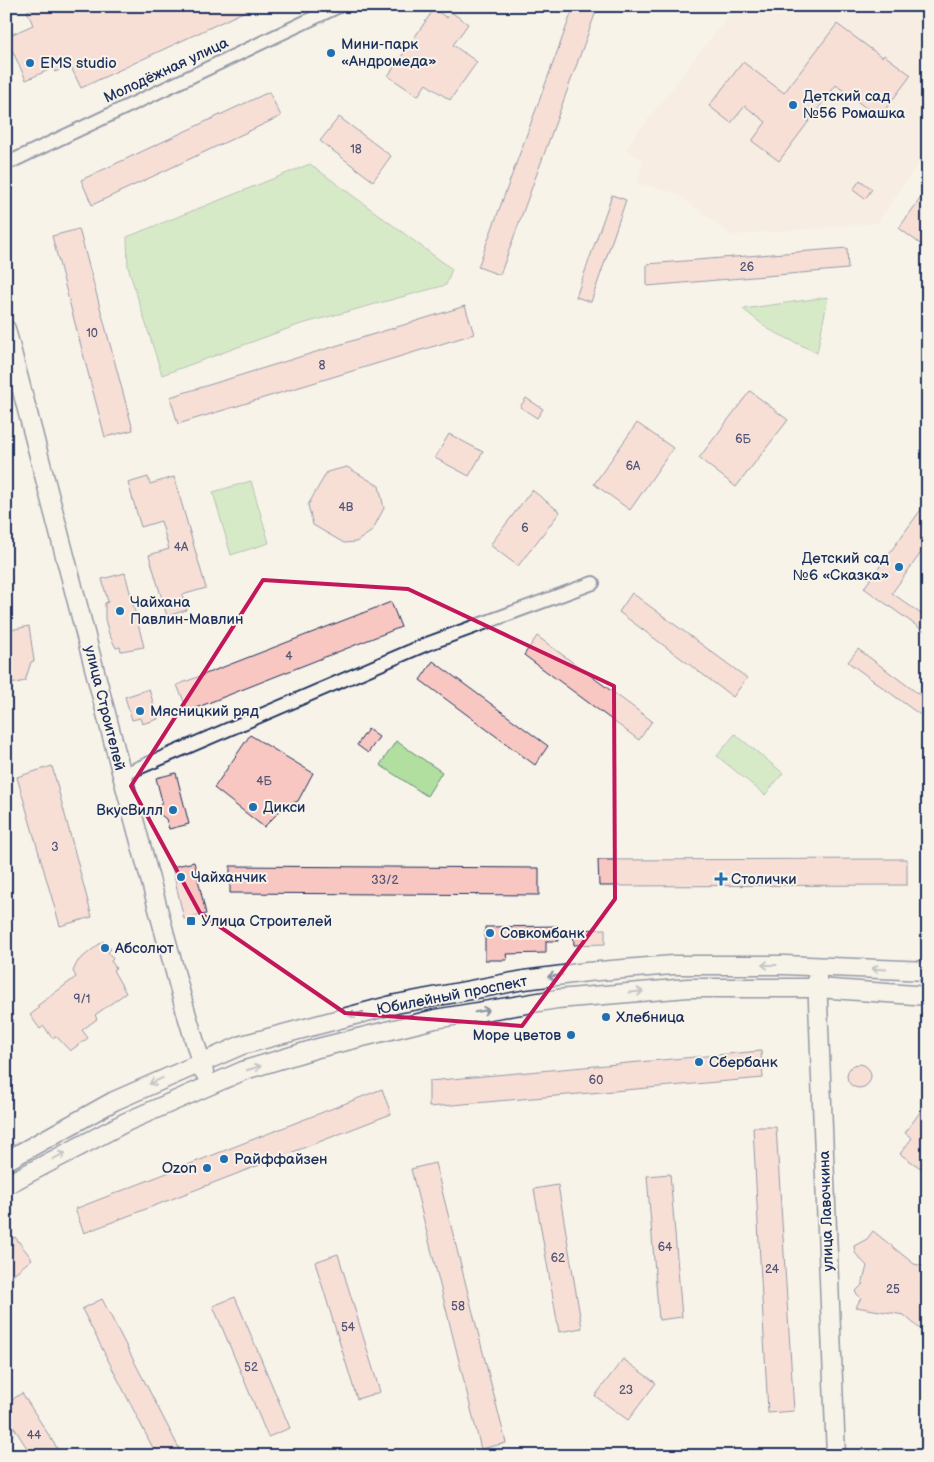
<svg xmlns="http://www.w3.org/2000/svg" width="934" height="1462" viewBox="0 0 934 1462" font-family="'Balsamiq Sans',sans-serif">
<rect width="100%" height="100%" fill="#f7f3e8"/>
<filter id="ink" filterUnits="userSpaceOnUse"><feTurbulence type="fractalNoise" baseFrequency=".02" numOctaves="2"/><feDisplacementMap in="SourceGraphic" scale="10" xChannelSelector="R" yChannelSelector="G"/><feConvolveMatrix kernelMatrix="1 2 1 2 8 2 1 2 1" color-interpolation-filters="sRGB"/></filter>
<g filter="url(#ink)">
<path fill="#f7e6dd" d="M925,6L928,8V149L877,223L732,235L676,193L637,183L644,161L625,149L735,7Z"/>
<path fill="#b0df9f" stroke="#66877e" d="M310,164L452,269L446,285L298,325L162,375L128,267L127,237Z
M828,297L817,353L768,329L743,309Z
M251,481L269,543L231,555L213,492Z
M735,734L783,773L765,795L717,756Z
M396,741L442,772L427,796L380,765Z
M812,1452V1456H770V1453Z"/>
<path fill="#f8c7c2" stroke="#1b2f5e" d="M38,6H256L81,88L70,65L55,72L53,68L26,80L6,37L33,25L27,11Z
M574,6H598L500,275L478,267Z
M434,9L447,18L451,12L468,24L453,45L477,62L450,100L426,84L418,96L388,76Z
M837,24L882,57L884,55L911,75L879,118L836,85L779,161L752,141L766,122L745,106L731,123L709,106L743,62L784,93Z
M269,92L281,116L92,205L81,180Z
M339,117L391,156L373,181L320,141Z
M860,180L872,189L865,199L853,190Z
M928,188V240L923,246L899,228Z
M612,195L626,200L591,302L576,297Z
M79,229L133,430L105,437L52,236Z
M847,248L848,269L647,286V264Z
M465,306L474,334L178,424L170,397Z
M750,391L788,420L736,487L699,458Z
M526,398L543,409L537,418L520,407Z
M637,423L673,448L630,510L594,484Z
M449,434L483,452L469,476L435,458Z
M347,467L379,486L384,508L372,531L356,542L344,543L313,525L308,505L327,472Z
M148,477L150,484L174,477L206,588L182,595L187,610L167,616L149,555L169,549L161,521L141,527L128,483Z
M532,490L560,512L518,566L490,545Z
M928,500V543L892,593L928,619V634L864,588Z
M125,573L144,647L121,651L120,647L116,648L109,634L105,619V603L108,602L102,579Z
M632,593L747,678L733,697L619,612Z
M391,602L401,627L188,711L177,685Z
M29,626L34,661L31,662L25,681L11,684L10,678L6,677V631Z
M537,636L652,721L639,740L524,655Z
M858,649L928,701V711L923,717L848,662Z
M433,661L548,746L535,765L420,680Z
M149,689L158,719L142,724L140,718L132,720L125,697Z
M368,729L379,737L368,753L357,745Z
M250,735L313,773L298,801L285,806L264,827L214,788Z
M52,766L92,917L60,926L17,777Z
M176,773L189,824L169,829L166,819L157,812L162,801L156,778Z
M907,859V885L599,886L598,860Z
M194,862L206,914L184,919L172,867Z
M230,866L539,868V895L230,893Z
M558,926V941H546V953L506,954L507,960H485V927Z
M605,929V944L574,945L573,930Z
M103,941L111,949L108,952L113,959L111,961L116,968L113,970L126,993L95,1015L97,1019L82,1030L88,1038L70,1051L56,1036L52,1038L44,1026L40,1029L30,1015L39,1008L37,1006L76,977L73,971L78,961Z
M761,1051L763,1078L429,1107V1081Z
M847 1076a12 12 0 1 1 24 0a12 12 0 1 1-24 0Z
M382,1089L391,1114L84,1233L75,1209Z
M928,1101V1173L900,1154L912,1138L905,1133Z
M753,1127H776L794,1411L768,1413Z
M435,1163L506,1443L481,1449L411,1169Z
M670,1174L682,1317L659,1320L647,1176Z
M558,1185L582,1328L559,1332L534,1189Z
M873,1231L914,1264L928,1267V1336L904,1315L856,1307L861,1298L855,1292L862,1285L867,1266L855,1253L854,1246L867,1239Z
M15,1237L32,1259L6,1280V1244Z
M338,1254L380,1392L357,1399L315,1262Z
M235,1297L290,1428L268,1437L213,1306Z
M102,1299L183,1456H157L82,1309Z
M623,1359L656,1383L628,1420L595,1396Z
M22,1393L62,1456H32L6,1415V1404Z"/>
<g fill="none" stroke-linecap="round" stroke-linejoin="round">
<defs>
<path id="street" d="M6,164L339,6
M122,775L427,644L593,583"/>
<path id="secondary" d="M6,329L122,775L185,1009L204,1072
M817,977L836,1456
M6,1161L114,1101L242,1045L396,1004L524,980L587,972L673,965H784L928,971
M6,1185L126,1122L245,1070L318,1048L435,1019L557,999L688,988H818L928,996"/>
</defs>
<use href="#street" stroke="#1b2f5e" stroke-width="16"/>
<use href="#secondary" stroke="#1b2f5e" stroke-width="21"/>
<use href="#street" stroke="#f7f3e8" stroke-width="12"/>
<use href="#secondary" stroke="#f7f3e8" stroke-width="18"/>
</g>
<defs><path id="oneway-shaft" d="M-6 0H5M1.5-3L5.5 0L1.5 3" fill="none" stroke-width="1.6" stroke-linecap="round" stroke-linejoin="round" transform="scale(1.25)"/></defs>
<g stroke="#8991a3">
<use href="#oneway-shaft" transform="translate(769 965) rotate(180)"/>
<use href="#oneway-shaft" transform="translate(879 969) rotate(-177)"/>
<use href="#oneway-shaft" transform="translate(555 976) rotate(173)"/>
<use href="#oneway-shaft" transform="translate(636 992) rotate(-4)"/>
<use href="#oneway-shaft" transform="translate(482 1011) rotate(-10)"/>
<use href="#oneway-shaft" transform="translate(356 1014) rotate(165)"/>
<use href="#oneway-shaft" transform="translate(254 1068) rotate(-17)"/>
<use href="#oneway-shaft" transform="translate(156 1081) rotate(155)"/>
<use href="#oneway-shaft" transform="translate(59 1156) rotate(-27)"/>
</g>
</g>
<path d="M0 0H934V1462H0ZM263,580L408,589L614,686L615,899L522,1026L345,1013L200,913L131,786Z" fill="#f7f3e8" fill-opacity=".55" fill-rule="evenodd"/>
<path fill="none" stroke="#c2185b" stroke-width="4" stroke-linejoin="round" d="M263,580L408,589L614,686L615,899L522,1026L345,1013L200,913L131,786Z"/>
<g fill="#1f6fb2" stroke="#f7f3e8" stroke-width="2">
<circle cx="331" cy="53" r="5"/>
<circle cx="30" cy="63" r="5"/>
<circle cx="793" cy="105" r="5"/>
<circle cx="899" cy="567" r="5"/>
<circle cx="120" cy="611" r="5"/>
<circle cx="140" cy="711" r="5"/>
<circle cx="253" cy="807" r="5"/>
<circle cx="173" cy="810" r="5"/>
<circle cx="181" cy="877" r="5"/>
<path d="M718.5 871.5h5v5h5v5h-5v5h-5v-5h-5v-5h5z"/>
<rect x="186" y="916" width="10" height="10" rx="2.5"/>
<circle cx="490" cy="933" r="5"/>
<circle cx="105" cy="948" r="5"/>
<circle cx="606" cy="1017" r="5"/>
<circle cx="571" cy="1035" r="5"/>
<circle cx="699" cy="1062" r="5"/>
<circle cx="224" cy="1159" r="5"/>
<circle cx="207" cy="1168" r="5"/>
</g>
<g text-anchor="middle" stroke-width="4" stroke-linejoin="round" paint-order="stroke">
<g font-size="12" fill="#525577">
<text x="356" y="153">18</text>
<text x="747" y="271">26</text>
<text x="92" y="337">10</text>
<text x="322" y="369">8</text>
<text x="743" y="443">6Б</text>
<text x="633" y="470">6А</text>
<text x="346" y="511">4В</text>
<text x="525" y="532">6</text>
<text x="181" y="551">4А</text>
<text x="289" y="660">4</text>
<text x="264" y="785">4Б</text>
<text x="55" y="851">3</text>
<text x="385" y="884">33/2</text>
<text x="82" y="1003">9/1</text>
<text x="596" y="1084">60</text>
<text x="665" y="1251">64</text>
<text x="558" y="1262">62</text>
<text x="772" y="1273">24</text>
<text x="893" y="1293">25</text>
<text x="458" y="1310">58</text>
<text x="348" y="1331">54</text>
<text x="251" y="1371">52</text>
<text x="626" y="1394">23</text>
<text x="34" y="1439">44</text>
</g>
<g font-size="15" fill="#1b2f5e" stroke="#f7f3e8" text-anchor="start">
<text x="341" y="49">Мини-парк<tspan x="341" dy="17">«Андромеда»</tspan></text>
<text x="40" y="68">EMS studio</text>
<text x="803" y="101">Детский сад<tspan x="803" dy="17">№56 Ромашка</tspan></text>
<text x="889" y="563" text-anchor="end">Детский сад<tspan x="889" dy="17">№6 «Сказка»</tspan></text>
<text x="130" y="607">Чайхана<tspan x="130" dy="17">Павлин-Мавлин</tspan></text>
<text x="150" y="716">Мясницкий ряд</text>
<text x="263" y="812">Дикси</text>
<text x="163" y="815" text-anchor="end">ВкусВилл</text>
<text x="191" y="882">Чайханчик</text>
<text x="731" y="884">Столички</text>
<text x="201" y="926">Улица Строителей</text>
<text x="500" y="938">Совкомбанк</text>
<text x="115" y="953">Абсолют</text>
<text x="616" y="1022">Хлебница</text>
<text x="561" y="1040" text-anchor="end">Море цветов</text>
<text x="709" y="1067">Сбербанк</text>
<text x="234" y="1164">Райффайзен</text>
<text x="197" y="1173" text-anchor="end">Ozon</text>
</g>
<g font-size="15" fill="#1b2f5e" stroke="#f7f3e8">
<text transform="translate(166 70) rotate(-25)" y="5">Молодёжная улица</text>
<text transform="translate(105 708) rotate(76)" y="5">улица Строителей</text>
<text transform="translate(452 995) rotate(-11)" y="5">Юбилейный проспект</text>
<text transform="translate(826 1211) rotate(-92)" y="5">улица Лавочкина</text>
</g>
</g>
<rect width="934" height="1462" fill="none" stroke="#f7f3e8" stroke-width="25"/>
<rect x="12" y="12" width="909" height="1437" fill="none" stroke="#1b2f5e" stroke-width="2" filter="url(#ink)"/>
</svg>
